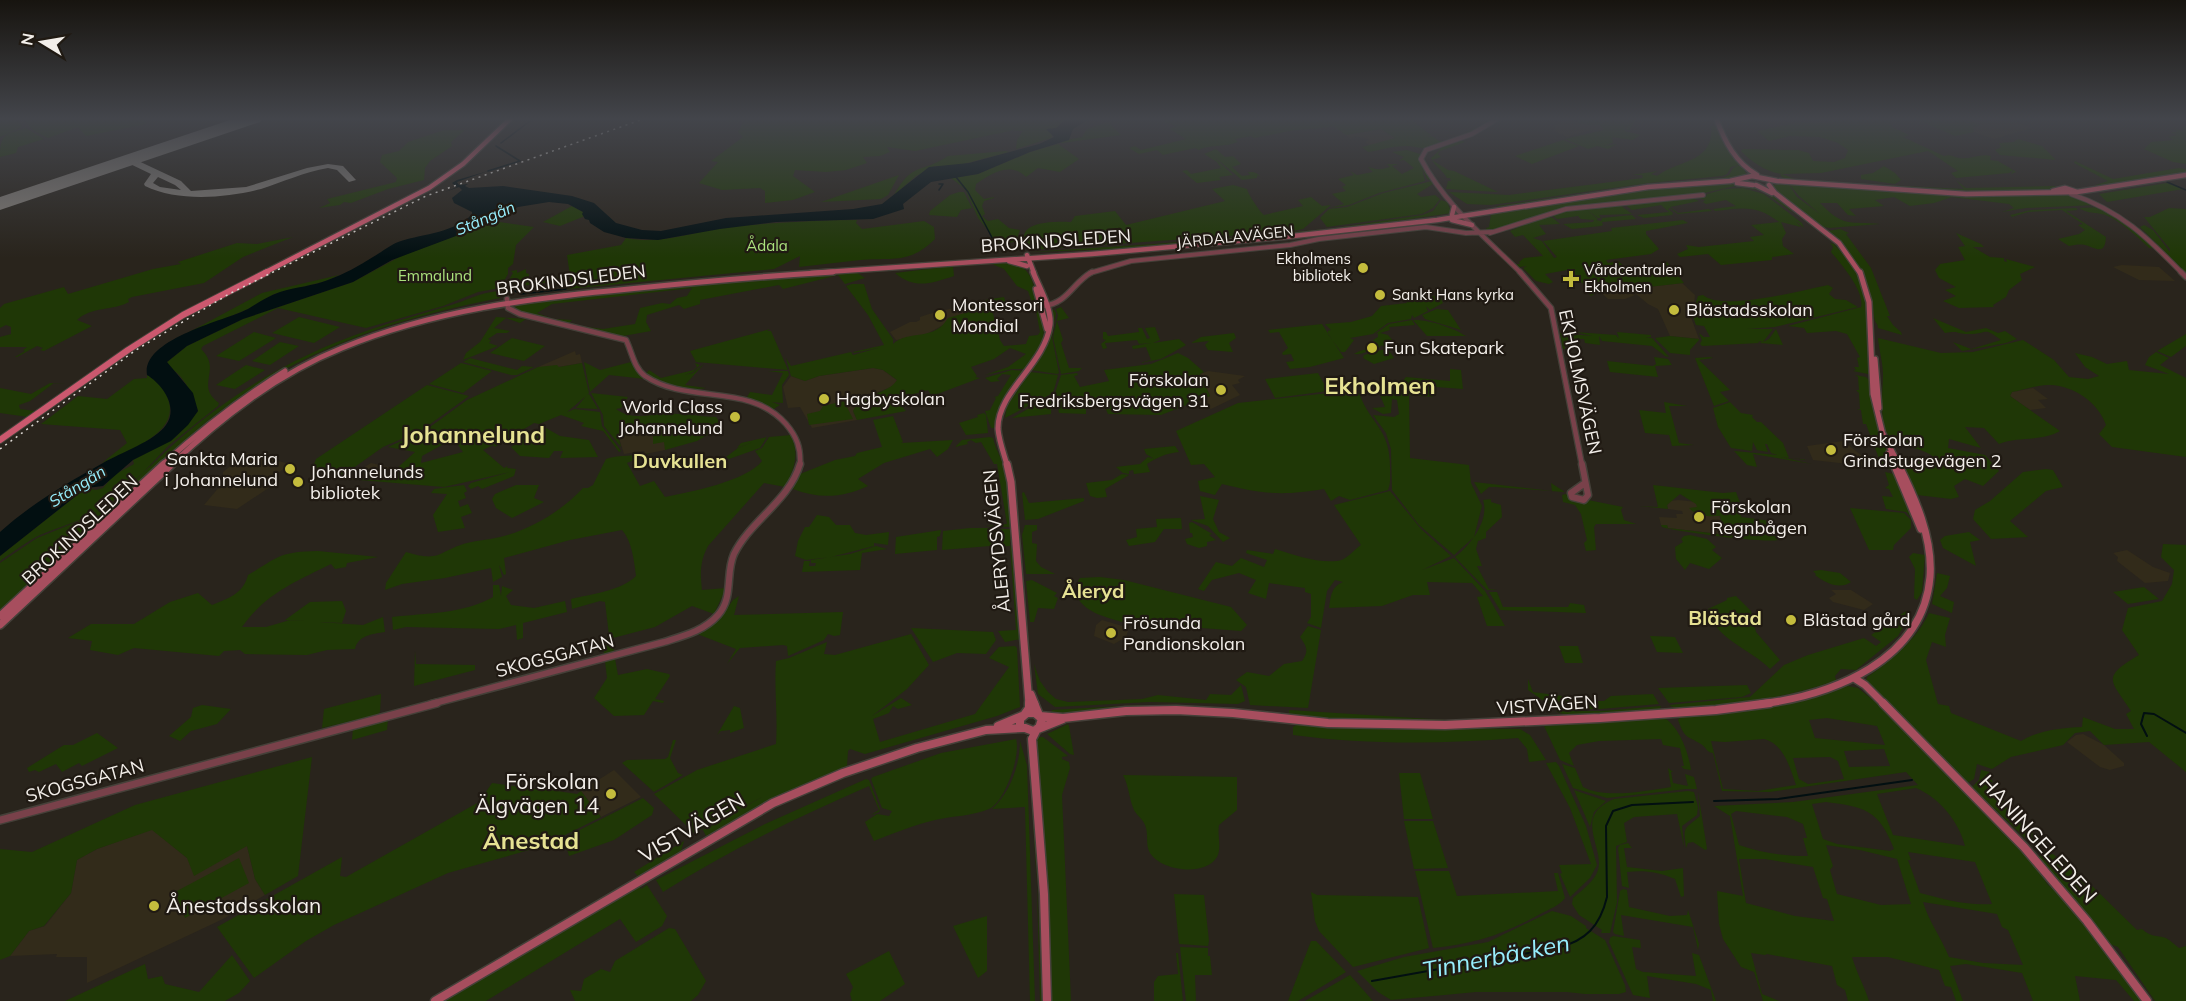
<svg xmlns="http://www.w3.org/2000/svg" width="2186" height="1001" viewBox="0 0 2186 1001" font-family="Mulish,sans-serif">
<rect width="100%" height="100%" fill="#29241c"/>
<path fill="#322b1a" d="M1964,118H2005L2032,128L1994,139L1974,132L1972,127L1980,125Z
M1568,119L1582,124L1600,125L1604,130H1590L1567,137L1554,131L1556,129L1554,126Z
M1381,129L1396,139L1370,146L1365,141L1370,140L1365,138L1355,136L1351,139L1346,135Z
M2122,265L2159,267L2175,281L2139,280L2113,267Z
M1682,283L1695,295L1694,304L1689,312L1699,339L1670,336L1658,309L1648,304L1630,289Z
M1622,286L1635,295L1625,299H1608L1597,289Z
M985,300L987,306L967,312L923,336L896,340L890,332L910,322H916L920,320V317L929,314Z
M575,351L576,355L580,354L582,363L559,367H538Z
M873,368L883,370L898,381L894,386L865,397L853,411L857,420L812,428L800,407L788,408L783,387L791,376L805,381L819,376Z
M1208,371L1245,376L1238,380L1240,383L1232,385L1240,395L1211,409L1200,401L1210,396L1200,374Z
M2033,388L2048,399L2038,400L2046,408L2030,410L2010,396L2012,392Z
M647,427L665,442V450L645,454L644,451L624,454L619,438Z
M1843,441L1861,455L1866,466L1813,460L1807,446Z
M247,453L290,464L266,482L273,485L237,509L204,505L226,479L223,478V472Z
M371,463L397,469L384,480L349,477Z
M1678,500L1716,504L1724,532L1719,534L1668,528L1667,525H1661L1659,517L1677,518L1676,514H1683L1682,511L1668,509L1667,505L1670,501Z
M2127,550L2153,567L2170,573L2168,581L2145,583L2117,561L2118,557L2113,553Z
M1831,590H1851L1873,604L1864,610L1833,602L1829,598L1836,594Z
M1102,620L1129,628L1126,637L1114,644L1094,636L1096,625Z
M2083,734L2104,745L2124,763V766L2110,770L2100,767L2067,742L2076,735Z
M614,770L641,797L601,817L581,791Z
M152,829L187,858L247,846L255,879L265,895L223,919L87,983V957H56L57,954L10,956L29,931L45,926L71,893L77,860L97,849Z"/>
<path fill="#1f3706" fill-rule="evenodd" d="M0,118H145L146,124L86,136L78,127L48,138L34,131L23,119H18L22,127L0,137Z
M726,118L1051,119L1068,118L1056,128L1051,138L1016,149L1017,140L1023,131H1014L1015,128L1010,131L915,151L887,147L890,152L880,156L863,157L867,163L846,170L826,172L795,170L793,176L815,192L793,200L765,203V191L760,188L722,190L699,183L718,162L711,161L743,137L738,132L744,121L727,122Z
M1167,118H1330L1336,121L1351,118H1424L1413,121L1431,135L1427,137L1432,136L1439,141H1449L1488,122L1479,118L1493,119C1474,132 1449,146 1424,148C1418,148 1412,146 1406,146C1393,146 1381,150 1368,152L1362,147L1395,138L1381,129L1346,135L1333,126L1325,128L1324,126L1323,128L1295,130L1254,138L1251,136L1235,139L1238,142C1226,147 1206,145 1199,150L1195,148L1163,155L1157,150L1139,154L1129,148L1135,146L1141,150L1186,139L1170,129L1176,126L1162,121Z
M1570,118H1638L1629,130H1627L1626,125L1625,131L1640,135L1633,140L1612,137L1613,143L1603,146L1617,144L1608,149L1597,146L1588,149L1565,139L1604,130L1600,125L1582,124Z
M1833,118H1885L1889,120L1892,127L1909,135L1903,137L1944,156C1951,154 1953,157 1959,158C1970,160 1981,153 1991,156L1990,160L1998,161L2015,171L2016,172L2011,174L2013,170L2009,173L1956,178L1951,173L1958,171L1928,151L1821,173L1782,174L1795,179L1882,185L1786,180L1780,175L1782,174C1766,172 1752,162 1741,151L1743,149L1798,150L1809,153L1813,161L1834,162L1845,158L1848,150L1838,143L1820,137L1790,136L1769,141L1757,131L1799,122L1829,123Z
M1914,118H1964L1981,125L1973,127L1974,132L1955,136Z
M1108,122L1121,135L1062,143L1061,141L1082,137L1087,129Z
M1711,126H1717L1718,133L1740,165L1731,167L1727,174L1722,176L1649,183L1491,205L1467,204L1449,192L1509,195L1643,178L1642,175H1632L1658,171L1651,174L1657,176C1677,160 1715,163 1711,126Z
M2182,126L2186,127V138H2184L2186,141V164L2173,162L2144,149L2151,142L2174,140L2168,137L2177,135L2171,132H2177L2174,129L2184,131Z
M26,128L44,139L18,147L16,153L0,157C0,134 5,134 26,128Z
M444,130H465L451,142L452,146L430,161L425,168L424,180L388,189L351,203L344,202L340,205L319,208L330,203L327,199L396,182L397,178L380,162L382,155L399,151L408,142Z
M2018,139L2042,146L2056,160L2000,155L1995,150L2001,147L1999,143L2014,142Z
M1460,140L1465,142L1440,151L1438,154L1441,157L1432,160L1448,170L1454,171L1498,192L1446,189L1448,181H1451L1450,178H1447C1443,170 1434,166 1431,158L1441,149L1430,150Z
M1563,140L1579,146L1532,164L1515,156Z
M1058,144L1079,159L1060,172L1038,168L1026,177C1011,161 990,174 976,184L975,190L984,199L994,197V198L984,201L982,206L985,214L982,216L988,221L998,219L1009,228L1020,230L1016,241L994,247L990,233L978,218L965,189L951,178L978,174L1030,152Z
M1216,149L1225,157L1233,156L1241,164L1232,167L1242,176L1250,175L1248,172C1254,172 1257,172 1260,177L1257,175V178L1242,180L1211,154L1233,175L1219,177L1221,180L1197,183L1182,171L1187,170L1191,174L1221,168L1217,162L1204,154Z
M1407,150L1420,154L1425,171L1432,180L1427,179L1422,168L1425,181L1379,193L1349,205L1330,208L1344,204L1332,194L1346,191L1342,187L1346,185L1338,179L1354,175L1350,171L1357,175L1373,172L1368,167C1380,170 1379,170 1390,167L1387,164H1398L1392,166L1402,174L1414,168L1404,160L1399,161L1404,157L1392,152Z
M1006,151L1009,152L956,166H935L916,176L894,195C913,161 921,174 948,156Z
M2075,161L2113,179L2179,168L2186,169V173L2093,186L2108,181L2074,163Z
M1737,166H1742L1747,175L1737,179L1645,186L1498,207L1496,206L1650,184L1721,178L1729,175L1733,168Z
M1884,166L1895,173L1901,180L1895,184L1861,179V175L1873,173Z
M899,175L888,195L881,199L821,202Z
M1956,180L1966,188L2055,186L2058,188C2037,197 1910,190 1885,185L1964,189Z
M1432,181L1433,184L1417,194L1421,197L1435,195L1440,199L1433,208L1422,214L1327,227L1320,218L1329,209L1347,207L1383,193Z
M1741,183L1764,190L1790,208L1792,212L1762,191L1735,186L1696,195L1576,207L1496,230L1487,231L1486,228L1489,227L1491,214L1500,212L1645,189Z
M1788,183L1797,197L1820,214L1799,196L1789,184L1977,194H2067L2096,205L2026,208L2002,212L2014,208L2009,204L1952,197L1934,203L1910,206L1894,197L1875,200L1884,206L1849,209L1856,216L1848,215L1837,203H1820C1844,228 1849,221 1880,224L1829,228L1821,226L1777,193L1771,185Z
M2167,183L2183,189L2107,202L2099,194Z
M1233,185L1247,189C1248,194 1260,212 1264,215L1303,206L1298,200L1311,197L1322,206L1331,205L1303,229L1287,232L1029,250C1009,221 1054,221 1071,222L1075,216L1115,211L1126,225L1225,201L1212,189Z
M1743,188L1764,194L1802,223L1804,228L1796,221L1801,227L1781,222L1786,233L1782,239L1783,246L1794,254L1772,257V260L1721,265L1708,254L1680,257L1677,254L1688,249L1686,245L1699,247L1754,241L1750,237L1764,235L1751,225L1779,222C1756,204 1742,208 1715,211L1713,209L1736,206L1726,200L1706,204L1703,202L1705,200L1696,197H1706L1707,194L1725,189Z
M959,192H964L972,208L961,210L957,217L929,215L930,211L950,195Z
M1690,197L1699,201L1670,207L1678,213L1709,209L1712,211L1678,214L1670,208L1668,209L1673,213L1672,215L1644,218L1637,215L1669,212L1661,205L1632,210L1624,204Z
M1441,200L1447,202L1452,213L1330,231L1328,229L1422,215L1433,211Z
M1620,205L1632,214L1599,215L1601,218H1598L1587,210L1598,219L1596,220L1601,221L1602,218L1632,215L1636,219L1602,222L1603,225L1601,226L1572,229L1563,224L1593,222L1594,220L1581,219L1578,216L1557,219L1552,215L1567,210Z
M572,206L583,212L585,216L560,226L543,222Z
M2104,207L2097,208C2115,209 2140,235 2153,248H2149C2138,237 2115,216 2101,214C2092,212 2086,213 2079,208Z
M2076,208L2078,210L2066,211L2106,237C2105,256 2096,248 2085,245C2080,244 2074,245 2069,246L2058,239L2079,234L2085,230L2078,225L2083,224L2062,210L2028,212L2012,217L2010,215L2031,210Z
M2169,208L2186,209V273L2140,227L2144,225L2153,230L2170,252V249L2144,217H2150Z
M1545,216L1553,218L1560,224L1539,225L1546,234L1533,238L1542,241L1554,258L1557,257L1543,241L1612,231L1611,228L1683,220L1688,223L1646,231V234L1659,249L1651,254L1606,260L1608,263L1618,261L1631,272L1662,266L1660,263L1667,262L1684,283L1630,289L1625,285L1597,286L1595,288L1598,292L1591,296L1584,290L1588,288L1567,270L1545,274L1553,282L1549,284L1536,281L1523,268L1527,266L1519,267L1517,264H1520L1519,262L1524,258L1543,256L1523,235L1515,237L1510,231Z
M857,220L856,223L862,229L924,221L934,227L935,239C909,265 891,257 860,260C840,262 819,265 799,267L800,256L774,269L568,289V284L571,283L567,255L621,245L626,238C664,246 699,229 736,226C777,223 817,220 857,220Z
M492,221L534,227L516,245L513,264L508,268V274L500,288L478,292L443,306L366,328L278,308L203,346L201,349C223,370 194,385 219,403L218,406L168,446L137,479L114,485L113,489L120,494C99,517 68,523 40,535C26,542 13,552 0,561V556L86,488L96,490L103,488L114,475L134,464L133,460L176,437L198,411C193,399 189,386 180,376C175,370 170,369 167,362L187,346L243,319L353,282L405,254Z
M1326,229L1327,231L1147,248L1030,252L1155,244Z
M1840,229L1849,233L1846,234L1871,268L1890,316H1887L1893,325L1901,332L1902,335L1878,328C1878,323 1875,324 1874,317C1870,282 1854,254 1828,231Z
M1956,233L1981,244L1984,247H1973L1990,257L2004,258V261L2007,262L2006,259L2035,267L2020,274L2022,280L2009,290L2006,297L1993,305L1994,307L1959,308L1943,301L1956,296L1945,290L1956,287L1939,278L1935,270L1940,264L1965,260L1958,247L1965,246Z
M293,237L243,257L204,283L132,297L128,299L129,302C113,311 92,306 77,320L92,326L44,351L40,350L43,348L37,346L17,357H15L25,351L23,350L27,347H0V337L11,334V327L6,325L0,328V308L4,304L64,287L68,294L153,269L181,264L178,262L237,243L257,244Z
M1830,243L1834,244L1849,261L1861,282L1865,298L1870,374H1868L1853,371L1856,370L1854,367H1859L1857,358L1860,357L1847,334L1836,331L1807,333L1804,328L1788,326L1861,307C1865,291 1841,264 1831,252L1833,247Z
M1004,262C1031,264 1031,279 1039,301L1037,303L1031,300L1028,291L1017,286L1004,269L992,264L894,270L896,268Z
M953,266L954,276C932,283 915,290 895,273Z
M526,269V273L529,274V282L566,276V280L504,288L513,273L511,271L517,270V273Z
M850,272H856L865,278L845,284L838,275L783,289L779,285L700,300V304L684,309L679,305L647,315L646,322L651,331L623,336L573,325L603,329L635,324L640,308L662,303L670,304L677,298L687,296L692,288L552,304L537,313L553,319L572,320L568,324L521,312L514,306L517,303L639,288Z
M339,275L326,281L274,294L248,309L180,337L262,293Z
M852,284H864L872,309L893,339V344C909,329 934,342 948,318L986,307L985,300L1004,297L1006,303L991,306L1000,340L1004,346L1026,344L1029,336L1038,335L1040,332L1036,311H1040C1049,338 1041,347 1026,369H1012L985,375L1008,367L1026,354L1010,348L994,359L971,367L977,376L975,377L980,378L932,396L928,390L914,394L903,408L906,411L857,420L853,411C864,391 888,395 897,380L883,370L873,368L819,376L805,381L791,376L786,358L791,366L851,352L853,355L878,348L854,353L853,352L884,345L868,315L846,286Z
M1828,285L1833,288L1829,294L1835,299L1846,300L1858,307L1775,327L1747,329H1773L1763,342L1769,339L1776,329L1783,345L1760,343L1762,341L1758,342L1759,343L1702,346L1700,344L1702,340L1699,333L1704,337H1710L1704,326L1696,325C1690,309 1694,311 1698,296L1703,295C1723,312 1802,290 1828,285Z
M500,291V298C401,317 304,348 223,409C188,435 157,467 124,497L122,496C130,482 148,469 160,457C220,399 290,357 369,330C395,321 422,314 448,306C466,301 481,292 500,291Z
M1427,295L1440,297L1443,303L1430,310L1426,306L1428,311L1414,318L1412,315L1411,319L1388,323L1373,334L1350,338L1354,340L1345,352H1341L1328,334V331L1331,330L1325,324L1351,322L1372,316L1381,306L1407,303L1405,299Z
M1061,307L1069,318L1057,321L1063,340L1061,343L1069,368H1082L1079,371L1061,374L1053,337L1058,315L1056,309Z
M1437,309L1448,310L1461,330L1425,319L1422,315Z
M1049,310H1054L1056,313L1052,337L1059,373L1057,374L1031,370C1046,350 1053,335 1049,310Z
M1929,313L1933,318L1966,332L1986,328L1998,333L2005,331L2017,339L2006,343L1962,351L1953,342L1971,349L2001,340C1982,326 1990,334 1968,334C1957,334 1959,330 1945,333Z
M299,317L340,327L314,343L272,333Z
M496,317L526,319L520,323L506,318L494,328L510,331L507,333H497L488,339L491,340L489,343L498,346L463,360L466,353L480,342Z
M1412,320L1415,325L1389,327L1390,330L1380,333L1388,335L1395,343L1388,349L1394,358L1374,364L1363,358L1364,355L1385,349L1382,345L1376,350C1368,350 1363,355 1354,354C1361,349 1370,350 1377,344L1373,340L1378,337V333L1375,334L1389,324Z
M1413,320C1428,319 1454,328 1466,336H1427Z
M1322,324L1344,358L1310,367L1290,369L1286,362L1294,361L1291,354L1283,355L1282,353L1288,348L1279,332L1270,333L1268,330Z
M1155,327L1160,340L1153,343L1179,339L1186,345L1161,359L1139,363L1151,360L1146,347L1133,349L1132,346L1151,343L1139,344L1137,340L1105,343L1107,348L1103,349L1101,344L1106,340L1103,339V332H1106L1108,336L1139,332L1138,328H1142L1147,339L1150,338L1145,328Z
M770,329L767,331H771L788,370L696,362L690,351Z
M254,332L276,338L239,361L216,356Z
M1575,332L1616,335L1619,339L1617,332L1651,335V337L1646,338H1652L1669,357L1665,356L1652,346L1602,341L1599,336L1600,345L1585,343L1584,339H1578L1574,342L1577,347L1565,345V349H1563L1560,333L1592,336Z
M1234,333L1236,338L1229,343L1233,352L1208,350L1205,345L1209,341L1191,343L1201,337Z
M2186,334V346L2171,357L2157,351Z
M1670,336L1699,339V340L1690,350V355L1670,353L1655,338Z
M512,338L545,346L524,361L490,353Z
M1878,338L1941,353L1973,352L2023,340L2054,360L2069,377L2088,379L2099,376L2085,367L2075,353L2092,357L2107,364L2127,361L2129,370L2169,374L2145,365L2149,357L2156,352L2169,358L2160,365L2186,378V457L2112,447L2099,434L2106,425C2098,402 2074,386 2050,385C2039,384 2024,390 2012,392L2010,396L2060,431C2041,442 2019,436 1999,444L1984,428L1965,427L1981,448L1949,439L1948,448L1985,455L1999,471L1983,486L1965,479L1954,486L1959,497L1951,499L1917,495L1903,464L1915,461L1933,462L1936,459C1924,447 1905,449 1891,438C1878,427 1883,390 1883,374C1883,363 1879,350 1878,338Z
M280,342L299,346L270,365L252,361Z
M1178,353L1188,358L1204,372L1200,374L1210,396L1161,415L1108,414L1103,403L1086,405V414L1059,413L1055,393L1061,375L1077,373L1078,375L1074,376L1080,387L1109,381L1104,370L1151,364Z
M1654,357L1668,359L1672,365L1655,366L1658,377L1610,372L1607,361L1653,366L1656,364Z
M1710,357L1713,358L1699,360L1730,390L1720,392L1729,401L1714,406L1695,358Z
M470,358L517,370L522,366L534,367L517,375H511L463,362Z
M584,362L600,370L631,362L638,373L645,379L609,375L590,392Z
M461,363L492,371L463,393L429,384Z
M582,363L589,393L587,395L589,394L598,409L576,408L586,396L567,412L575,409L600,412L602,426L621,451L619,452L603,431L581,426L584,423L561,415L539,424L534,423L495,447L493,445L483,450L504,468L508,466L507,468L516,469L514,476L482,489L478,486L471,489L468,486L471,483L510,472L444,487L347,479L384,480L415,452L388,447L426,430L467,400L538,367L557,365L559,367ZM442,445H458L463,452L421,463L422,456Z
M695,363L700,365L693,372L685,375L693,373L704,364L685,385L706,388C690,392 658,381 646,374L649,370L661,378L694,370L697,367Z
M246,365L265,370L235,389L216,385Z
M1450,369L1461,370L1463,389L1436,387L1432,397L1409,395L1410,458L1469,465L1471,483L1482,506L1474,537L1454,555L1419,525L1392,490L1391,449L1386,433L1373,415L1394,417L1399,414L1397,400L1392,399L1391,413L1383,414L1372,408L1385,407L1379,393L1397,391L1411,392L1414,389L1412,386L1401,383L1406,377L1450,381Z
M1012,370L1025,371C1011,389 998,405 995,428H991L985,411L990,410L996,398L994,397L998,396L1011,375L1002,374L997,379L1000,381L991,382L985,378Z
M768,371H788L789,375L782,385L783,403L772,402L780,405L772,410L747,397L750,392L772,395L783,373Z
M1030,372L1058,375L1053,393L1005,418L1007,406Z
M1318,373L1328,391L1275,398L1265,379Z
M147,375C158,381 164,387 168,399C181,434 126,451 102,463L127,443L120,430L41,424L78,396L107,399L134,379L147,378Z
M1855,375L1866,377L1870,381L1873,409L1892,467L1890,469L1879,467L1876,461H1880L1873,443H1870L1869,440H1872L1866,424H1863L1861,410H1857L1860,409L1859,393L1856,390H1859L1858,377Z
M50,383L66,384L54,383L30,401L19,405L20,409L35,411L39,409L28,417L0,413V388L31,394Z
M427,385L469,396L422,430L383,447L342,476L313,467L316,459Z
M1347,391L1359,393C1370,424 1390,428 1390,467C1390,475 1391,483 1388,490L1350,500L1339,496L1331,501L1324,489C1282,496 1262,494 1222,484L1215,495L1200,491L1198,481L1215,477L1204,464L1191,465L1176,431L1238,403Z
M591,393L628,397L621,408L616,409C633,421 648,414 668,414C684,413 700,417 716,417L723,426L697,441L665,450L664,442L653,444V432L647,427L619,438L621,447L604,426L603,415Z
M1052,395L1051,414L1012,418Z
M844,401L853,419L809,425L807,414L820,411L823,406Z
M1664,402L1687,406H1669L1679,443L1694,445L1672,446L1669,435L1645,433L1639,410L1666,413Z
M1730,402L1741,413L1753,415L1752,417L1757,422H1761L1783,443L1789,458L1810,460L1781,457L1812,464L1753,454L1757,467L1747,465L1734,451L1777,455L1771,453L1767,444H1765L1768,452L1757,450L1753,442L1752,451L1731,448L1718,427L1713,408Z
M984,413L986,415L988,433L966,435L959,423L978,417L977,415Z
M893,416L903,442L901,443L953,440L948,449L937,457L930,449L884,463L858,479L868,486C843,498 818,499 793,489L800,474L835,460L855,456L857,453L882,447L873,420Z
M546,428L560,436L589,440L598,457L560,458L563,451H554L549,458L520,456L511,447L536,430Z
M791,435C800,455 794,469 785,487L764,483L708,546C700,561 700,573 702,590L726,588L714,614L692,606L655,627L613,638L614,652L604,655L603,645L609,635L605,602L600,601L572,609L571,599C591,594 621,591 636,576C634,561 632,541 622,530L570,540L504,558L506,574L504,575L499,565L502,577L493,582L491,568L445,578L402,584L385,590L386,583L406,552C441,563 438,551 467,543C478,540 489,540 500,537C530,530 562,511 583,488H588L593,485L606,459C620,454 635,457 650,453L627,463L640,486L654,481L665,497C690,492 747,481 762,461L755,451L762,448L769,437Z
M767,437L760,448L729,459L726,457L738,448L753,442L737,448L741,443Z
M990,437L993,438C996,452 1005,463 1007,478C1010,494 1010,511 1011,527L985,526L1007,524L997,464H994L981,442L976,443L971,440L967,442L968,444L955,447L962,440Z
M1175,446L1179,452C1164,454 1158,457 1147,464L1150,472L1134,474L1133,470L1129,471V474L1123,473L1116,467L1140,464L1148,457L1154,459L1146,454L1144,449Z
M2046,469L2053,470L2063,487L2046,491L2010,521L2028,537L1991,539L1973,519L1975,510L1990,501L2023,472Z
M1885,472L1894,474L1913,519L1906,512L1886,509L1882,496L1893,497L1889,489L1885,488L1889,485Z
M1122,474L1129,475L1105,489L1107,497L1097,498L1090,496L1086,483L1112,480Z
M1474,482L1552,491L1551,483L1565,492L1495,487H1489L1481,494Z
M464,485L467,491L464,493L466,498L458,501L460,507L468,504L472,513L461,517L465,528L438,532L433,515L447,494L431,493L434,489Z
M516,485H539L534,498L544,502L512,518L496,508L492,499L495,494Z
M1653,485L1723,493L1736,492L1742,508L1741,517L1772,521L1778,540C1763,543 1679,532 1662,527L1661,525H1667L1668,528L1719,534L1724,532L1720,516C1707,516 1699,518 1689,508L1697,507L1696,504L1680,494L1667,505L1668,509L1639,506L1658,507Z
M1390,491L1421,529L1451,556L1422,570L1454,558L1485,591L1505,626H1487L1477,597L1483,596L1472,583L1427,582L1430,595H1413L1382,606L1329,608C1331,596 1331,587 1343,582L1335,580L1327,591L1321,628L1307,623L1311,617V594L1305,592V588L1269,583L1266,599L1248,593L1256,580L1239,573L1212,580L1204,591L1198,589L1216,562L1232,566L1241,558L1264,567L1267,560L1246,553L1247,550L1273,554L1275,549C1295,555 1316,563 1337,561C1345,561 1354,550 1361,545L1334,505Z
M1024,492L1029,503L1084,498V501L1038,519L1025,520L1022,493Z
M1566,494L1570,499L1579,503L1588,500L1623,507L1621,510L1624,520L1636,524H1596L1594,527L1596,550L1586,551L1584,543L1587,540L1581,514L1575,505L1563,502L1562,495Z
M1200,496L1219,500L1213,519L1219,532L1230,538L1223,542L1208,526L1191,520L1205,519Z
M122,499L0,612V563L37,538L89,517L116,500Z
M1491,499V502L1501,505L1502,517L1486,532V538L1478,541L1476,549L1482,566H1477L1489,589L1497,590H1487L1455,557C1470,546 1490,520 1483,500Z
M1850,508L1904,513L1911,520V528L1894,545L1893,550H1869Z
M817,515L829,517L836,525H850L855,533L866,535L889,532L888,545L874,543V546L831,557L806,560L795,556L798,541L805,527H809Z
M1181,518L1182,529H1164L1155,542L1129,546L1126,540L1137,537L1136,529L1157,527L1156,519Z
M1192,522L1212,534L1209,535L1216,540L1207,542V546L1199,548L1187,544L1185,539L1193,537L1192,533H1190L1189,523Z
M1025,525H1037V530L1032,532V543L1037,544L1036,561L1041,567L1055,574H1026L1022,535Z
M970,528H994L1001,533V539L990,546L942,550L943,531Z
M1001,529H1011L1010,545L1014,552L1021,639L1005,642L998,631L1016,630L1010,546L989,547L1002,541L1003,534Z
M941,530L940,536L937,537V550L895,554L896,537Z
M1969,532L1980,540L1970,542L1976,566L1943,548L1940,540L1945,536Z
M1690,535L1707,539L1716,547L1712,550L1722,558L1709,569L1690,563L1685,570L1676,559L1675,547L1683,542L1681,539L1684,536Z
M2163,544L2186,545V772L2149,742L2104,745L2090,731L2075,733L2063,745L2011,757L1992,769L1977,764L1974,779L1967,783L1866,682L1867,677C1891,661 1917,639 1929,613L1950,618L1945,635L1946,647L1932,642L1926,660L1938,704L1949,706L1951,713L2021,741C2039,730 2061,728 2082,727L2083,717L2115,729H2134L2126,714L2131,711C2111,680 2100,678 2139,655L2122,630L2128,608L2162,601L2172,584L2174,570L2161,557Z
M876,546L887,549L862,553L860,570L802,572L804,561H810L809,566H815L816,563H811V560L850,554Z
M318,551L378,557L347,563L346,567L335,569L331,564C295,582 265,594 242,627H266L290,620L363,625L383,617L385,632C373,634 358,635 355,649L327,650L307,655L245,654L240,650L224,651L219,656L134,648L118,655L90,650L92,641L68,638L91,624H134L170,602L198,593L212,605C229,598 243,594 248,575C280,556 279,552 318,551Z
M1913,553L1925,555L1922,592L1917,600L1914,598L1915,569L1909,557Z
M1821,570L1840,573L1851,582C1840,590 1825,583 1815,575L1816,574L1813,571Z
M1937,573L1950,576L1947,588L1940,596L1954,602L1952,613L1932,604Z
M1100,577L1124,580L1231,607L1247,625L1241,631L1122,622C1106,617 1086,613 1077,597L1078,581L1080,578Z
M1032,580L1057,593L1054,596L1058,598L1054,609L1038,608L1034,622H1030L1026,581Z
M493,585H499L501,596L502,586L513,590L506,596L511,605L534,608L565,601L567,612L523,623V638L517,640L516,625L499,629L406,627L393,630L392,617C425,613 464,614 493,597Z
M2144,587L2159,599L2128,604L2113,592Z
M1489,592H1497L1503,607H1568L1570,603L1584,605L1586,613L1500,610Z
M739,596L734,615L843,612L840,635L834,636L828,634L824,640L788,656L787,646L783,645L740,648L727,664L736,649L697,634L719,620L733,600Z
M1736,596L1751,611L1756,632L1780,660L1770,669C1751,649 1714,639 1708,609L1727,600V598Z
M342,601L346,611L342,623L285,620L310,602Z
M1906,611L1911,613L1898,636L1856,670L1841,669L1835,676L1836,680L1832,682C1781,699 1731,705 1678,710L1669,705L1750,697L1784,665L1808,655L1864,638L1876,646L1881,642L1871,635Z
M1308,626L1321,630L1308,708L1250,705L1246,687L1236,680L1247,672L1269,676L1284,664L1302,661C1309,651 1307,647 1300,637Z
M911,628L993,632L996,640L986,654L957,653L933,662Z
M911,634L929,665L907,689L872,716L901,698L912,705L898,709L893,706L889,713L873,719L880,742L975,714L1009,667L989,658L999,647L1015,646L1017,648L1020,707L997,716L865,754L850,749L848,751L847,766L768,802L706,836L703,830L764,796L694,833L654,794L697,770L776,744C778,716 774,689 776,661L789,658L827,642L824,654L835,655Z
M1650,636L1675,637L1683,653L1657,652Z
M1559,646H1578L1583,663H1565Z
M415,651L416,664L475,665V670L414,686Z
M615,659L618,675L647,669L669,674L670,676L655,699L664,701L663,703L653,701L644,715L614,716L594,698L607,678L605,661Z
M1034,664L1040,681L1048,692L1056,699L1068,702L1142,699L1158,695L1206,700L1210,694L1231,695L1241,685L1245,701L1238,704L1150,702L1055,707L1038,694Z
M1528,679L1533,692C1544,694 1584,698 1589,701H1604L1611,696L1653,694L1659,704L1600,709H1555L1528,690Z
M1747,685L1751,693L1742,697L1669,703L1658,688Z
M1848,686L1858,688L1878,704L2029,858L2048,885L2062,897L2100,943L2142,1001H2134L2116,980L2075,976L2080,1001H2033L2022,973L1966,964L1950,966L1963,1001H1956L1951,987L1945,986L1939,970L1888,957H1852C1857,974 1864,985 1869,1001H1848L1845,990L1837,985L1832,966L1767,954L1765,955L1751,953L1762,994L1779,1001H1763L1754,972L1741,967L1723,939L1719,924L1717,891L1743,896L1730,816L1714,806L1793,802L1918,785L1906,772L1769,792L1722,791L1713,753C1706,752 1707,748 1701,744C1686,735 1685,739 1678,720L1681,716L1786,703ZM1827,718L1877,726L1885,745L1815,738L1809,720ZM1764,739C1784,744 1790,768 1796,785L1758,791L1723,789L1711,741L1725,742ZM1884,749L1890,766L1849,767L1844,751ZM1830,757L1838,761L1844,779L1808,784L1799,779L1793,758ZM1916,788C1940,798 1959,822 1965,846L1893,835L1877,794ZM1826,802C1865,807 1879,810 1894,849L1890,851L1837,844L1823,839L1812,804ZM1736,811L1787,817L1803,824L1807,838H1803L1808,856C1784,856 1762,853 1739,845L1731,814ZM1826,845L1860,850L1897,859L1911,904L1881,905L1837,894L1830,870L1833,866ZM1908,852L1975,862L1992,904C1967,906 1944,899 1920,893L1908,860H1911ZM1739,859H1765L1813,867L1823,898L1827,899L1834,921L1795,916L1746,903ZM1923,902L1997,914L2002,927L2008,930L2023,965L1983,963L1949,957C1941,937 1929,922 1923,902Z
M381,694L380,712L377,715L322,728L324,709Z
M202,705L231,709L217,724L191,731L180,741L169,736L191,717L193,708Z
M1139,705L1220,707L1050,716L1052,710Z
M734,706L740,708L744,728L730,733V730L721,731L717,735Z
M1661,706L1659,711C1638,712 1570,721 1556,711H1602Z
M1289,710L1478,722L1348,721L1289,716Z
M1661,716C1678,723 1689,753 1691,770L1684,769L1681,766H1684L1680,748L1663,745L1661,739L1599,741L1577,745L1569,753L1574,766L1560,760L1544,726Z
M388,719L387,730L352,740L353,728Z
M1068,724L1069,726L1074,755L1070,754L1047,734Z
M1298,724L1331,729L1344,727L1520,729L1530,735L1546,760L1529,762L1527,749L1518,738C1442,744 1368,745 1293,735V727Z
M97,733L118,748L82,766L79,763L62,772L56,764L39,772L35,770L29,772L27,768L64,745H73Z
M1035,737H1043L1068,756L1062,757V759L1069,762L1070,768L1062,795L1071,1001H1051L1045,853Z
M1016,739C1021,755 1005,802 989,809C973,816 952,816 935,820C914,825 894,833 874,841L865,822L877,814L889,816L892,811L882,808L871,779L873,777L941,753Z
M673,740H676L670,758L678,773L683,775L654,792L622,763L627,760L665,759L668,757Z
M1020,741L1027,765L1035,1001H1030L1025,807L992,809C1010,793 1020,765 1020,741Z
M312,757L298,876L265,895L255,879L247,846L194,876L187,858L152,830L97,849L77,860L71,893L44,926L29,931L10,956L0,960V849L32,852L135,805Z
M1556,762L1559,766L1586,826L1597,865L1590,878L1570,897L1560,874L1562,873L1559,865L1591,864L1570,808L1546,763Z
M1562,764L1575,768L1583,787C1604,799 1647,791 1671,787L1668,768L1673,772H1671L1673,783L1688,786L1685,774L1694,777L1697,789H1686L1607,798L1573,788Z
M1981,770L1990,772L1989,777L1993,782L1988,784L2037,838L2027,840L1972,787L1979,780Z
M1399,773H1420L1433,819H1404Z
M1123,775L1237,777V810L1219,825C1217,835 1222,848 1217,857C1205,877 1161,871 1150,853C1145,845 1149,834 1145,825C1143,819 1137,816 1134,810C1129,799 1129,786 1123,775Z
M866,779L869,780L880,809L879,812L871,815L879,810L869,786C798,817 729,850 663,892L656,880L765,824Z
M492,783L541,790L547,787L550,790L577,794L581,791L601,817L543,846L448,873L334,925L306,941L254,978L217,927L342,857L340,876L346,877L479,802Z
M1031,789H1033L1042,1001H1040L1037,886Z
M1574,790L1606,801L1594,812L1590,827Z
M1688,791L1694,792L1698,807L1697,815L1682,826L1684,847L1677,814L1634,817L1624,823L1627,842L1616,846L1617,902L1610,933H1601L1602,930L1579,915L1572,904L1573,898C1581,891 1595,881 1598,870C1605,848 1572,816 1614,799Z
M1698,792L1707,849L1705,850L1693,842L1688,843L1686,848C1683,825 1684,830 1700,816Z
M643,798L654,808L652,815L614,840L569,856L567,849L544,848Z
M1404,821H1433L1448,868L1414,869Z
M684,841L681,851L638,876L634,872Z
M1628,843L1632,848H1624L1627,867L1662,871L1683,868L1684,896L1681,897L1675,879C1659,872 1644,870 1627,872L1629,888L1622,886L1618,848L1620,845Z
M2053,854L2088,882L2137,930L2142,929C2150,937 2156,935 2166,938C2170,940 2175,945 2179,948L2186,946V1001H2155L2118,947L2110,944L2038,856Z
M239,858L249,883L185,918L175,892Z
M1415,871H1449L1457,896L1558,891L1554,873H1558L1565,898C1560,905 1550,909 1542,913C1505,934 1475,944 1433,948Z
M639,885L641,889L647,885L667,916L662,926L636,942L620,919L486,1001H442Z
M1623,889L1627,890L1629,907L1670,916L1687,915L1688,910L1699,944L1698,950L1693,927L1621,915L1624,936L1615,934L1613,932L1620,891Z
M1311,892L1317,895L1418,897L1429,948L1353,967L1319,931L1315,921Z
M1174,894L1204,895L1209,941L1208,946L1179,944Z
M1552,911L1571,916L1586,926V928L1605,940L1625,985L1626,992L1619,994H1585L1567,992H1476L1391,1000L1378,992L1357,971L1404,957L1488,942Z
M987,916V971L978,978L953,926Z
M669,928L675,929L706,981L698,995L691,1001H575L570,990L581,991L584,979L601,969L610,972L615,961Z
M1613,936L1640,940L1641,948L1632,947L1636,969L1643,972L1696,976L1692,953L1699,955L1716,1001H1713L1711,990L1696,984L1647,976L1650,998L1633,995L1609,942L1610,938Z
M1311,941H1316L1346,972L1298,1001H1288Z
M1180,947L1208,948V956H1210L1212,975H1195L1196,1001H1186Z
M889,951L905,984L880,1001H852L850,994L853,987L846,974Z
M1176,953H1178L1183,1001H1154V982L1158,976L1178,974Z
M232,955L250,981L239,993L225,1001H65L145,964L148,979L162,976L165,984L199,992Z
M1350,975L1373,1001H1305Z"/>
<path fill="#020f11" d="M1067,118H1091L1073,129L1069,140L1030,152L978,174L931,182L903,204L904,209L873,219L776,222L720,229L658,240L626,238L604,232L590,223L589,220L585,219L582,214L583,212L568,204L549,202L518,207L472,230L392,260L353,282L243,319L187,346L167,362L193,393L198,411L188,425L171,441L133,460L103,486L86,488L0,556V532C31,504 67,483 103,463C120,453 155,441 166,425C179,407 162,384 147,375C141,339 224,321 248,309C258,303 268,296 280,292C296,287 313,286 328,280C344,274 359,266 373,257C382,252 391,244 401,241C423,234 457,232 472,214V212L454,203L452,198L462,190L459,187L445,192L457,187L452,183L457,180L488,171L457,182L459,185L468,184L465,186L469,188L503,186L572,196L594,203L616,223L642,230L661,231L726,218L853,209L882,204L929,167L969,163L1039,144L1054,137L1046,129L1056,128Z"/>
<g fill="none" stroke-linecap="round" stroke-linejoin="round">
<path stroke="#020f11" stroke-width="1.5" d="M501,143L534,118
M488,171L520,161L496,146
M956,177L968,192L997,247
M2167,182L2186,190
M939,184H943L939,190
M566,283L515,291L521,294L566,289L568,285"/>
<path stroke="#020f11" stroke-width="2" d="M2147,736L2141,724L2144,713L2154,714L2186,733
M1714,801L1778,799L1912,780
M1372,981L1557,948C1586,941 1600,926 1607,897L1606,826L1613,811L1632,805L1693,802"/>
<path fill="#837e78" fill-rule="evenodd" d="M126,158H132L181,181L191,191L246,187L307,168L328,164L343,166L356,180L349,182L337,170L328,168C304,172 283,182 261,189C226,198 178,202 145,186L144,184L151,174L126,162ZM158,177L175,185L181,190L160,187L153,183Z"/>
<path fill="#837e78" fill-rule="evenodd" d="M236,118H263L260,122L0,210V197Z"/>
<defs>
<path id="tertiary-far3" d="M1499,118L1472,134L1426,150L1421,159C1445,205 1485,237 1521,273
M2071,194C2121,211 2147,237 2182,273
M1490,233L1566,209L1703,195
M1090,273L1131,261L1290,245L1319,239L1426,227L1466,233L1492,232"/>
<path id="tertiary-far2" d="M1520,272L1551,308L1582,465
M2181,272L2186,277
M507,299L508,308L520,314L626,340C632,352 634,368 645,376C688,405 749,382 786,424C797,437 801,448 800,465
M1044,306C1069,302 1072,283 1092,272"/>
<path id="tertiary-far1" d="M1582,464L1588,495L1584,500L1572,497L1571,493L1585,483
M431,704L664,642C683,636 704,631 718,615C734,597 725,574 734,554C751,520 789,501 800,464"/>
<path id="tertiary" d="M0,820L437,703"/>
<path id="secondary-far3" d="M1716,118C1725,142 1735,162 1757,175
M1737,183L1753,185
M1756,185L1772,193
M1769,185L1775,193L1839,243L1860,273
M2053,191L2065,188L2077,192L2186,175
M1452,215L1454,207
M1452,220L1472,225
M1027,255L1034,273
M1009,261L1027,266
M811,273L1092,254L1284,237L1437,220L1648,187L1730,181L1752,176L1777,181L1966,194L2077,192"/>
<path id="secondary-far2" d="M1860,272L1869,302L1873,394L1883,435
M1036,289L1047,329
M1875,359L1879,408
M1882,432L1899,465
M1889,453L1894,465
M162,465C201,430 240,399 285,371
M171,465C221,418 277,374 342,348C434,310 531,298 629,289C697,282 765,276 833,272
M1007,465C1004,454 999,441 998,429C997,392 1045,364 1050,325C1052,309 1039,287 1033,272"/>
<path id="secondary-far1" d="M1007,464L1011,482L1029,704
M1894,464L1921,529
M0,616L164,464
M0,625L172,464
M1854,678L1865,685L1884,704
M1031,694L1035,704
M1761,704C1832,695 1923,661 1930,577C1933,538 1915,498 1898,464"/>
<path id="secondary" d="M1034,703L1039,715
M1883,703L2024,847L2087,921L2147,1001
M1024,715L1029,708V703
M1040,716L1063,718L1126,711L1176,710L1233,713L1328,723L1445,725L1600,718L1716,710L1770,703
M998,726L1022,716
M1039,728L1042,719L1035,713H1027L1020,719V726L1033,731L1063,719
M1037,729L1032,739L1044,894L1047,1001
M435,1001L773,803L843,773L917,748L986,730L1022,728"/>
<path id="primary-far1" d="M264,273L429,188L463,164L511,118"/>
<path id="primary" d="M0,440L128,350L183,315L267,272"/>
</defs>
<use href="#tertiary-far3" stroke="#454039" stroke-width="6"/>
<use href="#tertiary-far2" stroke="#454039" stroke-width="7"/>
<use href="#tertiary-far1" stroke="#454039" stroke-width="9"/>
<use href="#tertiary" stroke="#454039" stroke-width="10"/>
<use href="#secondary-far3" stroke="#454039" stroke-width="7"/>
<use href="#secondary-far2" stroke="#454039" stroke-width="8"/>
<use href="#secondary-far1" stroke="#454039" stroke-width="10"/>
<use href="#secondary" stroke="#454039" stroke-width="11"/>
<use href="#primary-far1" stroke="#454039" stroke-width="7"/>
<use href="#primary" stroke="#454039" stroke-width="8"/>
<use href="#tertiary-far3" stroke="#79414a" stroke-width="4"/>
<use href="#tertiary-far2" stroke="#79414a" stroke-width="4.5"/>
<use href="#tertiary-far1" stroke="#79414a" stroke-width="6"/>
<use href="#tertiary" stroke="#79414a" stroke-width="7"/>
<use href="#secondary-far3" stroke="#a74e5e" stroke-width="4.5"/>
<use href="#secondary-far2" stroke="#a74e5e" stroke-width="5"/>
<use href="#secondary-far1" stroke="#a74e5e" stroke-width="7"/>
<use href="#secondary" stroke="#a74e5e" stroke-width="8"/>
<use href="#primary-far1" stroke="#cb586e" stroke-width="4.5"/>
<use href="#primary" stroke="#cb586e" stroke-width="6"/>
<path stroke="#ddd9d3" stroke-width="1.5" stroke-dasharray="2 4.5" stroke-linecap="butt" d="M0,449L136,350L229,294L426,196L646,118"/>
</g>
<linearGradient id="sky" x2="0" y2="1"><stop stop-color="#17140f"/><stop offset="0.46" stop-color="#43454b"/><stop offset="1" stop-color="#43454b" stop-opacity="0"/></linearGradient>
<rect width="2186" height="258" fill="url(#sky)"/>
<g fill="#c4bc3d" stroke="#201a13" stroke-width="2">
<circle cx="1363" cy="268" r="6"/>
<path d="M1568 270h6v6h6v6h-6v6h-6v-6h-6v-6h6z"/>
<circle cx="1380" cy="295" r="6"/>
<circle cx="1674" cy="310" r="6"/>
<circle cx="940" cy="315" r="6"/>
<circle cx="1372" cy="348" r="6"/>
<circle cx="1221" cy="390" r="6"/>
<circle cx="824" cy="399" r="6"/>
<circle cx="735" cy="417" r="6"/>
<circle cx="1831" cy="450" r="6"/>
<circle cx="290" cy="469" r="6"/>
<circle cx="298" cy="482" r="6"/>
<circle cx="1699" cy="517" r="6"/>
<circle cx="1791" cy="620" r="6"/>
<circle cx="1111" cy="633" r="6"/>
<circle cx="611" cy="794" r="6"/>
<circle cx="154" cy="906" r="6"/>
</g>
<g text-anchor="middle" stroke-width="4.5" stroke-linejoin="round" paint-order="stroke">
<g font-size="15" fill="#f3efea" stroke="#201a13">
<text transform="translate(1235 237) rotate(-6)" y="5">JÄRDALAVÄGEN</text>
</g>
<g font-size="15" fill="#aae17c" stroke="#201a13">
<text x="767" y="251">Ådala</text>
<text x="435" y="281">Emmalund</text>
</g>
<g font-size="15" fill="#f3efea" stroke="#201a13" text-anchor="start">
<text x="1351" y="264" text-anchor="end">Ekholmens<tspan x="1351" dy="17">bibliotek</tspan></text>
<text x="1584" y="275">Vårdcentralen<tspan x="1584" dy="17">Ekholmen</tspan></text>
<text x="1392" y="300">Sankt Hans kyrka</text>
</g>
<g font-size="16" font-style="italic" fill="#97eefc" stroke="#201a13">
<text transform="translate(485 218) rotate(-23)" y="6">Stångån</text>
<text transform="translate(77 486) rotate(-32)" y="6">Stångån</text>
</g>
<g font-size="18" fill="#f3efea" stroke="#201a13">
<text transform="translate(1056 241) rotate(-4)" y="6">BROKINDSLEDEN</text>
<text transform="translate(571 280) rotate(-7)" y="6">BROKINDSLEDEN</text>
<text transform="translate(1580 382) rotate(78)" y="6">EKHOLMSVÄGEN</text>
<text transform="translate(80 530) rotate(-43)" y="6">BROKINDSLEDEN</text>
<text transform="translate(997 541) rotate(-96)" y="6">ÅLERYDSVÄGEN</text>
<text transform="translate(555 656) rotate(-15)" y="6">SKOGSGATAN</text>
<text transform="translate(1547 705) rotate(-4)" y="6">VISTVÄGEN</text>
<text transform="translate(85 781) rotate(-15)" y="6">SKOGSGATAN</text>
</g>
<g font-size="18" fill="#f3efea" stroke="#201a13" text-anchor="start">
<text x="952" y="311">Montessori<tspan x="952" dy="21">Mondial</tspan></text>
<text x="1686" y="316">Blästadsskolan</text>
<text x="1384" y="354">Fun Skatepark</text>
<text x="1209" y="386" text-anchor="end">Förskolan<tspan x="1209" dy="21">Fredriksbergsvägen 31</tspan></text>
<text x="836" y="405">Hagbyskolan</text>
<text x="723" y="413" text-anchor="end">World Class<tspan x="723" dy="21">Johannelund</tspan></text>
<text x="1843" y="446">Förskolan<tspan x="1843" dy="21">Grindstugevägen 2</tspan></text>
<text x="278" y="465" text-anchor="end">Sankta Maria<tspan x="278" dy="21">i Johannelund</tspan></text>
<text x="310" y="478">Johannelunds<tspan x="310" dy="21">bibliotek</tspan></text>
<text x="1711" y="513">Förskolan<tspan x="1711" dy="21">Regnbågen</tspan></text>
<text x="1803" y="626">Blästad gård</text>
<text x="1123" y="629">Frösunda<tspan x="1123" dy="21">Pandionskolan</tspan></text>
</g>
<g font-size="20" font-weight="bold" fill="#e6e293" stroke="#201a13">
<text x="680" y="468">Duvkullen</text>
<text x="1093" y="598">Åleryd</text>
<text x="1725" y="625">Blästad</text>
</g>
<g font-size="21" fill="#f3efea" stroke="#201a13" text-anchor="end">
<text x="599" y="789">Förskolan<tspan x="599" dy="24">Älgvägen 14</tspan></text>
<text x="166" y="913" text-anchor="start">Ånestadsskolan</text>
</g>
<g font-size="21" fill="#f3efea" stroke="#201a13">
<text transform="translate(692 828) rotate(-30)" y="7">VISTVÄGEN</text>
<text transform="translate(2038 839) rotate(48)" y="7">HANINGELEDEN</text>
</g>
<g font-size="24" font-weight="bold" fill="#e6e293" stroke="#201a13">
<text x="1380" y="394">Ekholmen</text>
<text x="473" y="443">Johannelund</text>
</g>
<g font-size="24" font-weight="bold" fill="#e6e293" stroke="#201a13">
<text x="531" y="849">Ånestad</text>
</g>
<g font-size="24" font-style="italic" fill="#97eefc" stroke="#201a13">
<text transform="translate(1496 957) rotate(-11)" y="8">Tinnerbäcken</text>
</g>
</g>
<g transform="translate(42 42) rotate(281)" stroke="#201a13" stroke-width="4.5" paint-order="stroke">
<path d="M0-4.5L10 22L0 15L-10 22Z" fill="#f3efea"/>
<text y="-9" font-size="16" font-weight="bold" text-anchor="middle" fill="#f3efea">N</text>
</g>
</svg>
